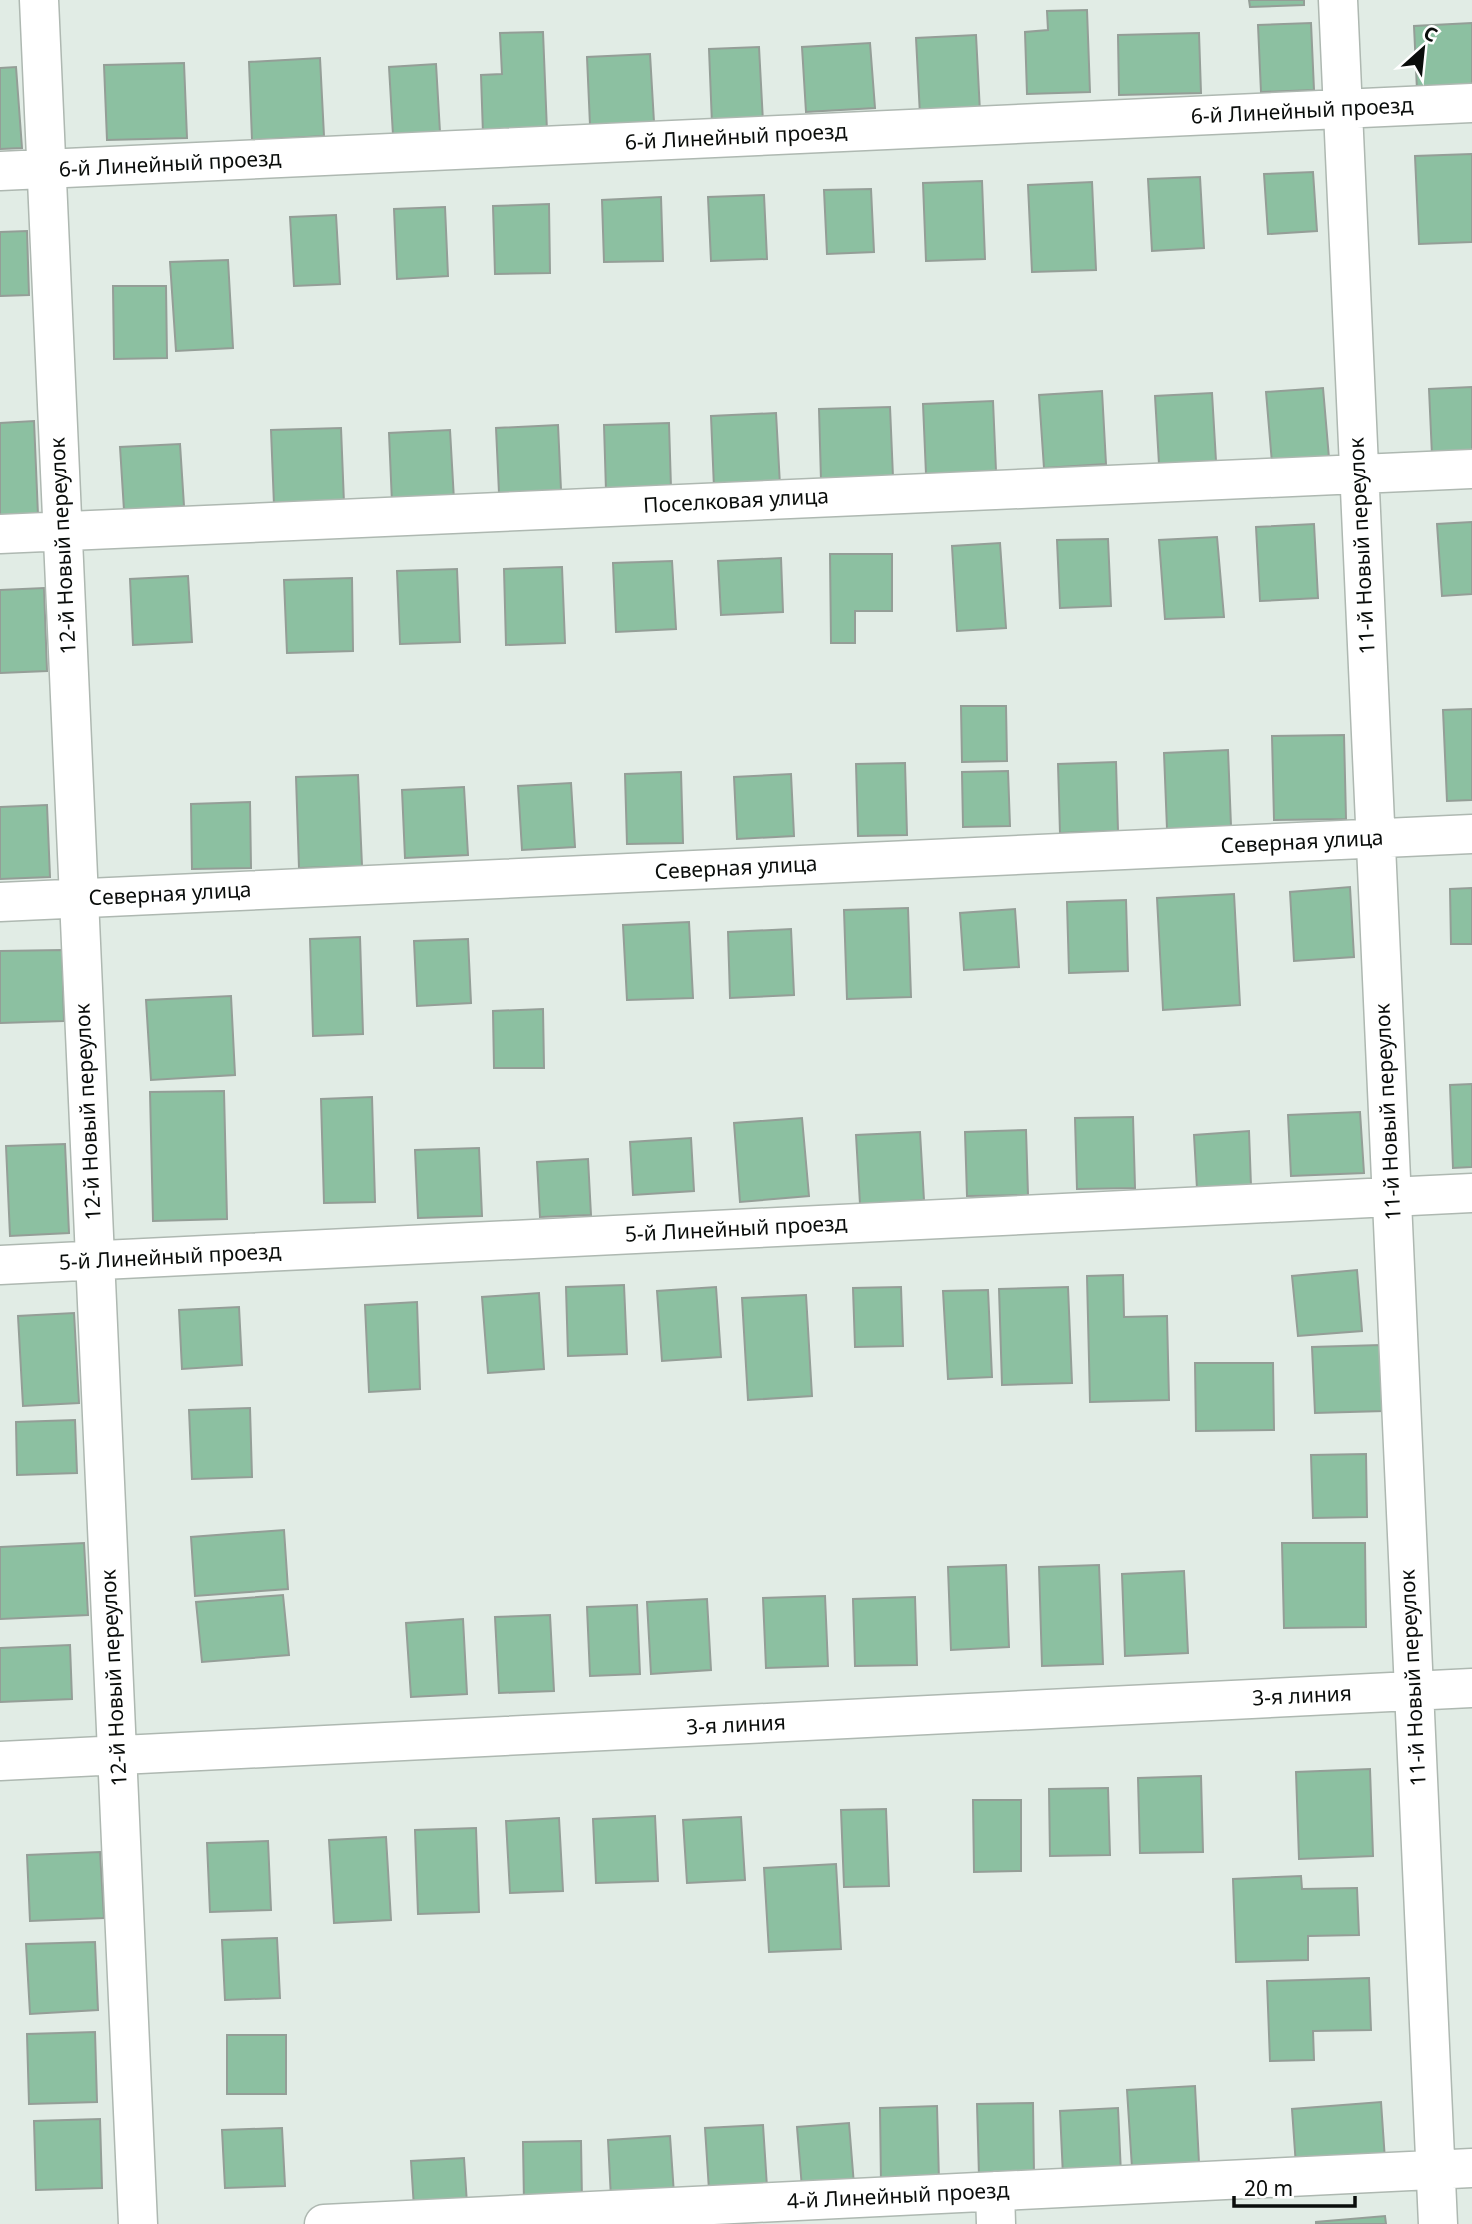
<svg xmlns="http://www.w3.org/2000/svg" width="1472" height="2224" viewBox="0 0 1472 2224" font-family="'Noto Sans',sans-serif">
<rect width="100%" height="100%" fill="#e1ece5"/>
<path fill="#8cc0a1" stroke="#949e97" stroke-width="2" d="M1249,0H1304V5L1250,7Z
M1087,10L1090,92L1027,94L1025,32L1048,30L1047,11Z
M1311,23L1314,90L1261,92L1258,25Z
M1472,23V87L1417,90L1414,26Z
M543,32L547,131L483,134L481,75L502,74L500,33Z
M1199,33L1201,93L1119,95L1118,35Z
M976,35L980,112L920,115L916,38Z
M870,43L875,108L806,112L802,47Z
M759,47L763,122L712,124L709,49Z
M650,54L654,122L590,125L587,57Z
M320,58L324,136L252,140L249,62Z
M184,63L187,138L107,140L104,65Z
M436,64L440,132L393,135L389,67Z
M16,67L22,148L0,149V68Z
M1472,154V242L1419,244L1415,156Z
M1313,172L1317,231L1268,234L1264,174Z
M1200,177L1204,248L1152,251L1148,179Z
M982,181L985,259L926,261L923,183Z
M1092,182L1096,270L1032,272L1028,185Z
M871,189L874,252L827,254L824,190Z
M764,195L767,259L711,261L708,197Z
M661,197L663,261L604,262L602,200Z
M549,204L550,273L495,274L493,206Z
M445,207L448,276L397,279L394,209Z
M336,215L340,284L294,286L290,217Z
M27,231L29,295L0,296V232Z
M228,260L233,348L176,351L170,262Z
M113,286H166L167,358L114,359Z
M1472,387V453L1432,455L1429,389Z
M1323,388L1329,458L1272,463L1266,392Z
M1102,391L1106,464L1044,468L1039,395Z
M1212,393L1216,461L1159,464L1155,396Z
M993,401L996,471L926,474L923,404Z
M890,407L893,477L821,480L819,409Z
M776,413L780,485L714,488L711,416Z
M34,421L38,515L0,517V423Z
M669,423L671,488L606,491L604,425Z
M558,425L561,490L499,493L496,428Z
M341,428L344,503L274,505L271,430Z
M450,430L454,500L392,503L389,433Z
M180,444L184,506L124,510L120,447Z
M1472,522V594L1442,596L1437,524Z
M1314,524L1318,598L1260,601L1256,527Z
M1217,537L1224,617L1165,619L1159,540Z
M1108,539L1111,606L1060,608L1057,540Z
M1000,543L1006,628L957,631L952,546Z
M830,554H892V611H855V643H831Z
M781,558L783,612L721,615L718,561Z
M672,561L676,629L616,632L613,563Z
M562,567L565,643L506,645L504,569Z
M457,569L460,642L400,644L397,571Z
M188,576L192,642L133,645L130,579Z
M352,578L353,651L287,653L284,580Z
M44,588L47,671L0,673V590Z
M961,706H1006L1007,761L962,762Z
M1472,709V800L1447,801L1443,710Z
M1344,735L1346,819L1274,820L1272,736Z
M1228,750L1231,826L1167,829L1164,753Z
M1116,762L1118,831L1060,833L1058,764Z
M905,763L907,835L858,836L856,764Z
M1008,771L1010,826L963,827L962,772Z
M681,772L683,843L627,844L625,774Z
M791,774L794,836L737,839L734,777Z
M358,775L362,866L299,868L296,777Z
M571,783L575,847L522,850L518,786Z
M464,787L468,855L405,858L402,790Z
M250,802L251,868L192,869L191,804Z
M47,805L50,877L0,879V807Z
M1350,887L1354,957L1294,961L1290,892Z
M1472,888V944H1451L1450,889Z
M1234,894L1240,1005L1163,1010L1157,898Z
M1126,900L1128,971L1069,973L1067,902Z
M908,908L911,997L847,999L844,910Z
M1015,909L1019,967L964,970L960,913Z
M689,922L693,998L627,1000L623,925Z
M791,929L794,995L730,998L728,932Z
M360,937L363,1034L313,1036L310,939Z
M468,939L471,1003L417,1006L414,941Z
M62,950L64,1021L0,1023V951Z
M231,996L235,1075L151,1080L146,1000Z
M543,1009L544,1068H494L493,1011Z
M1472,1084V1167L1453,1168L1450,1085Z
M224,1091L227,1219L153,1221L150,1092Z
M372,1097L375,1202L324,1203L321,1099Z
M1360,1112L1364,1173L1291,1176L1288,1115Z
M1133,1117L1135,1188L1077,1189L1075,1118Z
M802,1118L809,1196L740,1202L734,1123Z
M1026,1130L1028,1195L967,1196L965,1132Z
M1249,1131L1251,1186L1197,1189L1194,1135Z
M920,1132L924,1200L860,1204L856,1135Z
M691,1138L694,1191L633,1195L630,1142Z
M65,1144L69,1233L10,1236L6,1146Z
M479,1148L482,1216L418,1218L415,1150Z
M588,1159L591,1215L540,1217L537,1162Z
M1357,1270L1362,1331L1298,1336L1292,1276Z
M1123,1275L1124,1317L1167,1316L1169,1400L1090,1402L1087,1276Z
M624,1285L627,1354L568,1356L566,1287Z
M716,1287L721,1357L662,1361L657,1291Z
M901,1287L903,1346L855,1347L853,1288Z
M1068,1287L1072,1383L1002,1385L999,1289Z
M988,1290L992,1377L948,1379L943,1291Z
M539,1293L544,1369L488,1373L482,1297Z
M806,1295L812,1396L748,1400L742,1298Z
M417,1302L420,1389L369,1392L365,1305Z
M239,1307L242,1365L182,1369L179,1310Z
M74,1313L79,1403L23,1406L18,1316Z
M1381,1345L1384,1411L1315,1413L1312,1347Z
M1195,1363H1273L1274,1430L1196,1431Z
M250,1408L252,1477L192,1479L189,1410Z
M75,1420L77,1473L17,1475L16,1422Z
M1366,1454L1367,1517L1313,1518L1311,1455Z
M284,1530L288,1589L195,1596L191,1537Z
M84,1543L88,1615L0,1619V1547Z
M1282,1543H1365L1366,1627L1284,1628Z
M1006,1565L1009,1647L951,1650L948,1567Z
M1099,1565L1103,1664L1042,1666L1039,1567Z
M1184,1571L1188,1653L1125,1656L1122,1574Z
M283,1595L289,1655L202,1662L196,1602Z
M825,1596L828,1666L766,1668L763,1598Z
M915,1597L917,1665L855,1666L853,1599Z
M707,1599L711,1670L651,1674L647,1602Z
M637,1605L640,1674L590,1676L587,1607Z
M550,1615L554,1691L499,1693L495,1617Z
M463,1619L467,1694L411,1697L406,1623Z
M70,1645L72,1699L0,1702V1648Z
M1370,1769L1373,1856L1299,1859L1296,1772Z
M1201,1776L1203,1852L1140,1853L1138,1778Z
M1108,1788L1110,1855L1050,1856L1049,1789Z
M973,1800H1021V1871L974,1872Z
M886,1809L889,1886L844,1887L841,1810Z
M655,1816L658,1881L596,1883L593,1819Z
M741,1817L745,1880L687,1883L683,1820Z
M559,1818L563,1891L510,1893L506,1821Z
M476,1828L479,1912L418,1914L415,1830Z
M386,1837L391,1920L334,1923L329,1840Z
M268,1841L271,1910L210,1912L207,1843Z
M100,1852L104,1918L30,1921L27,1855Z
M836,1864L841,1949L769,1952L764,1868Z
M1301,1876L1302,1889L1357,1888L1359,1935L1308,1936V1960L1236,1962L1233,1879Z
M277,1938L280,1998L225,2000L222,1940Z
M95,1942L98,2010L30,2014L26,1944Z
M1369,1978L1371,2030L1313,2031L1314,2060L1270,2061L1267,1981Z
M95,2032L97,2102L29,2104L27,2034Z
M227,2035H286V2094H227Z
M1195,2086L1199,2163L1132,2168L1127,2090Z
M1381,2102L1385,2160L1296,2166L1292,2109Z
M1033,2103L1034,2175L979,2176L977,2104Z
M937,2106L939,2181L881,2183L880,2108Z
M1118,2108L1121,2174L1063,2176L1060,2111Z
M100,2119L102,2188L36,2190L34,2121Z
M849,2123L854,2185L802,2188L797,2127Z
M763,2125L767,2187L709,2190L705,2128Z
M282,2128L285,2186L225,2188L222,2130Z
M670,2136L674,2194L611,2198L608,2140Z
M581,2141L582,2201L524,2203L523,2142Z
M464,2158L467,2204L414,2208L411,2161Z
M1385,2216L1386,2224H1316V2222Z"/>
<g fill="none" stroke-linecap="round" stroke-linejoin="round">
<defs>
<path id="minor" d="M39,0L138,2224
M1338,0L1438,2224
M0,171L1472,103
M0,534L1472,469
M0,902L1472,834
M0,1265L1472,1193
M0,1761L1472,1688
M995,2191L996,2224
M324,2224L1472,2168"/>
</defs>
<use href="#minor" stroke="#aeb8b1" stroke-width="41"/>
<use href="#minor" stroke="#fff" stroke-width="38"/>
</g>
<g text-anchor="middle" stroke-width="5" stroke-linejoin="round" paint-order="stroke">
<g font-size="21" fill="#0a0d0b" stroke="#fff">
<text transform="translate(1302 111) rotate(-3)" y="7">6-й Линейный проезд</text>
<text transform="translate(736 137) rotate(-3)" y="7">6-й Линейный проезд</text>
<text transform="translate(170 164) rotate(-3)" y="7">6-й Линейный проезд</text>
<text transform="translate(736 501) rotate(-3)" y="7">Поселковая улица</text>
<text transform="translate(63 546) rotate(-93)" y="7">12-й Новый переулок</text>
<text transform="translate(1362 546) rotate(-93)" y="7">11-й Новый переулок</text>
<text transform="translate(1302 842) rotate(-3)" y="7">Северная улица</text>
<text transform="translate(736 868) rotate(-3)" y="7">Северная улица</text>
<text transform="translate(170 894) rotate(-3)" y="7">Северная улица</text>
<text transform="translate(88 1112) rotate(-93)" y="7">12-й Новый переулок</text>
<text transform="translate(1388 1112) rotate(-93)" y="7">11-й Новый переулок</text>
<text transform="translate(736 1229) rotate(-3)" y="7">5-й Линейный проезд</text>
<text transform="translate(170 1257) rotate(-3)" y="7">5-й Линейный проезд</text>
<text transform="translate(114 1678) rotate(-93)" y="7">12-й Новый переулок</text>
<text transform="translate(1413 1678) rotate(-93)" y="7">11-й Новый переулок</text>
<text transform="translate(1302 1696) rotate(-3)" y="7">3-я линия</text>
<text transform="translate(736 1725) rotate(-3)" y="7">3-я линия</text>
<text transform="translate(898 2196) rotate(-3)" y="7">4-й Линейный проезд</text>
</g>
</g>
<g transform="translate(1423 49) rotate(27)" stroke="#ffffff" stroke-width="5" paint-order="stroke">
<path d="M0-5L12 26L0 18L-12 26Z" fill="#0a0d0b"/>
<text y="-10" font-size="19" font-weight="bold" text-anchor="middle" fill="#0a0d0b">С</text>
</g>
<path d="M1234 2196v10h121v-10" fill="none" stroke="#0a0d0b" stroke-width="3.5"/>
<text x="1244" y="2196" font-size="21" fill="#0a0d0b" stroke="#ffffff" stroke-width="5" paint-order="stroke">20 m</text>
</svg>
